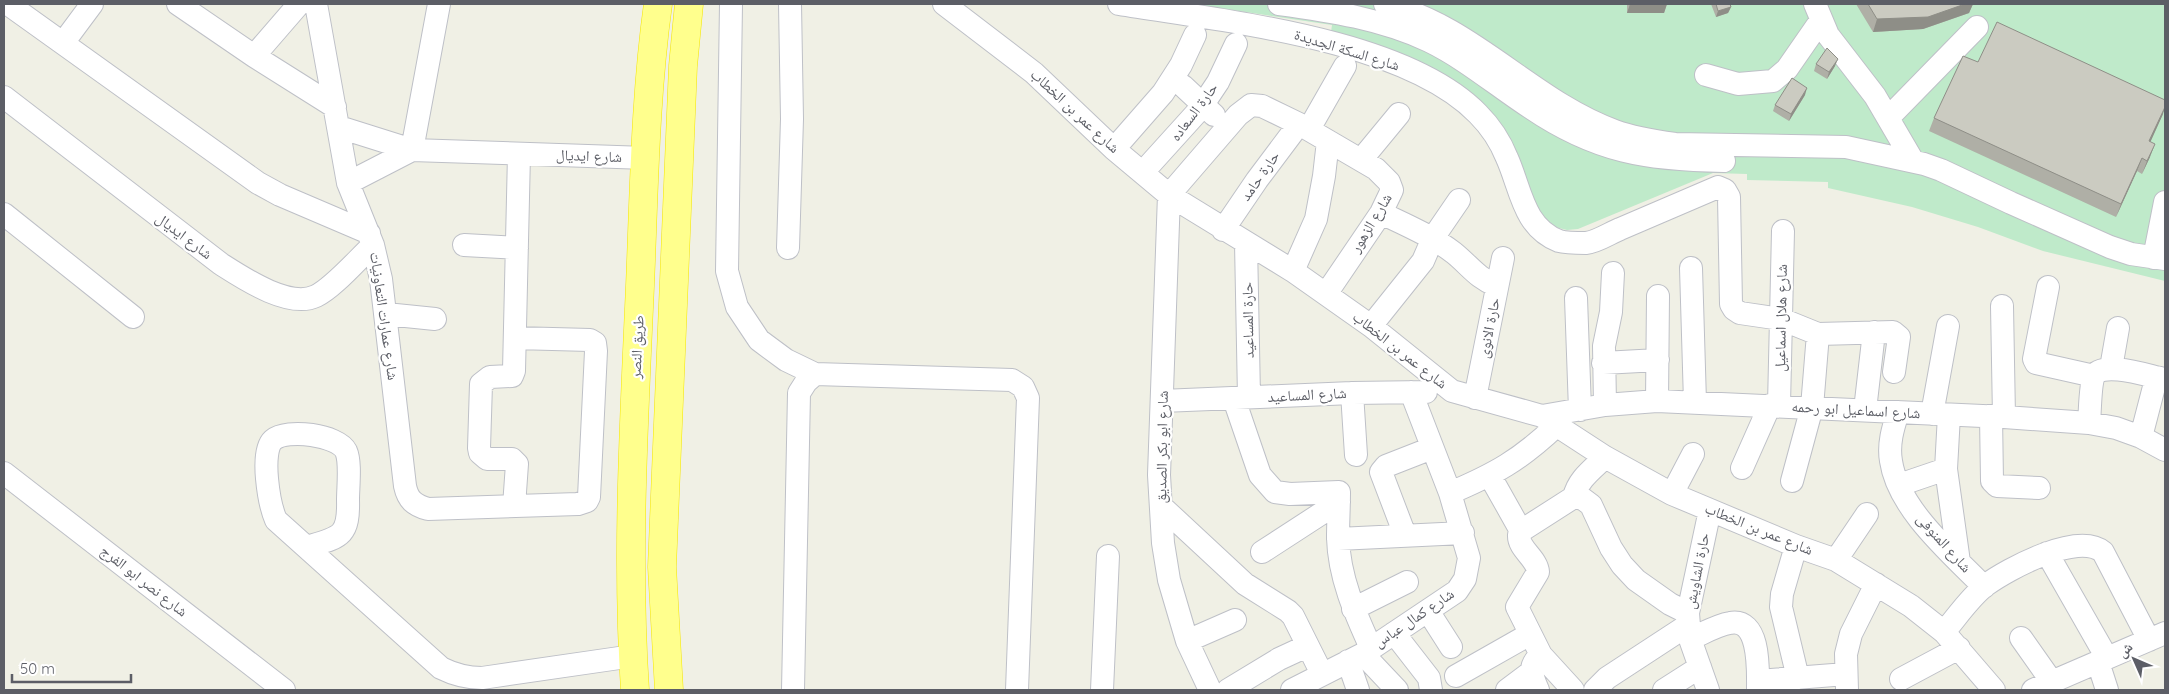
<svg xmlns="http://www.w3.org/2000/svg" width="2169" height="694" viewBox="0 0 2169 694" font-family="Quicksand,'Noto Naskh Arabic',sans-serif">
<rect width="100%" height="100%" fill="#f0f0e5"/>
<path fill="#bfeaca" d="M1193,4H2165V281L2043,251L1978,227L1912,207L1828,188V182L1747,180V174L1713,173L1578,229L1567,230L1547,225L1487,121L1330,39L1332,25Z"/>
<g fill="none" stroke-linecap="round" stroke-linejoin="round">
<defs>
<path id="minor" d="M8,4L258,183L280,195L369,233
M178,4L254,56L335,107
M316,4L348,183L373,245L381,279L405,486C408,500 414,505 428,509L578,504L587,501L589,497L596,351L595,343L590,340L515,338
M731,4L727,271L737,307L759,340L786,360L815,374L1012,380L1023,387L1028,398L1017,690
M944,4L1034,73L1114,149L1169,195L1293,271L1371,326L1452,391L1542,416L1605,457L1672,494L1796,546L1836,560L1911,606L1944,632L1994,690
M1119,4C1221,21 1404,38 1478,114C1490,126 1501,143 1507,158C1521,189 1523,227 1559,241C1566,243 1579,243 1586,243C1597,242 1610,233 1620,229C1653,215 1685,201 1718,187L1725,190L1729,197L1731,304L1734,309L1740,313L1781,319L1818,334L1893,332L1899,337L1894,372
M1279,4C1331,11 1382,19 1429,41C1466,59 1497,86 1531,108C1596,152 1647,160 1724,161
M1385,4C1472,25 1532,101 1615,131C1634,138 1654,141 1675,144L1846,147L1924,164L1941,170L2011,203L2110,247L2131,254L2165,259
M1815,4L1828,35L1875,96L1913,161
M63,43L92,4
M254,56L299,4
M1706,75L1738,84L1773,81L1787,69L1821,20
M1183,86L1214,115
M4,97L221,264C243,278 289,309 316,296C333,288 358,259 373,245
M1889,117L1977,27
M339,127L412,150L646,158
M1309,129L1345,66
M1114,149L1163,93L1181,65L1195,35
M412,150L439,4
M1361,160L1399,114
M1143,172L1200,109L1218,82L1236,44
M348,183L412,150
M1381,213C1406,225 1432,236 1454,253C1470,266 1477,278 1497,286
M4,214L133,317
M1223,230L1257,180L1299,124
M1246,243L1249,397
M464,245L517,248
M788,248L792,119L790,4
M2154,258L2165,202
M1691,268L1695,402
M1293,271L1316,219L1324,176L1328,141
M2048,287L2034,359L2036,363L2094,376
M1576,298L1580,410
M2002,306L2004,417
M386,314L435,319
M1371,326L1423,261L1433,238L1459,200
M1603,363L1658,360
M2111,368L2118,328
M1352,393L1356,455
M1475,398L1503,258
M1234,399L1260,475L1275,492L1290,494L1339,492C1339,507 1338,523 1338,538C1339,577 1355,613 1371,648
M1162,401L1352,393L1426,392
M1657,401L1658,296
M1605,405L1604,346L1611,312L1613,273
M1779,405L1783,231
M1865,410L1874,332
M1898,412C1893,428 1888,444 1891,461C1898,509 1952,554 1984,587
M1932,414L1948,326
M1949,415L1946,469L1959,562
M1542,416L1605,405L1657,401L2004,417L2089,423L2116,428L2141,437L2165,450
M1991,416L1992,481L1997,486L2039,488
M2089,423C2090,413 2090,384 2094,376C2101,361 2146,375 2160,378
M2141,437L2155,383L2160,378L2165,380
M1742,468L1770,405
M4,473L284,690
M1490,476L1521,531
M1792,481L1812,407L1818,334
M1899,485L1946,469
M1450,493C1495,474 1520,460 1556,426
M1672,494L1693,454
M1574,497L1583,499L1591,505L1611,548L1622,565L1636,580L1670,604L1688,613
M1574,497C1578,479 1593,469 1605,457
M514,506L517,464L512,459H487L480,453L479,448L481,384L490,377L512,376L514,371L519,154
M1161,506L1245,584L1288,611L1293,616L1322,674
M1405,535L1381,472L1386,466L1432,448
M1338,539L1463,533
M1796,546L1782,594L1781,607L1798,678
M307,547C340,537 349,537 348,500C348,487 351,462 346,451C338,435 287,428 273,440C260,452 269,504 276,520L441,668C455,675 466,678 482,678L633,656
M1262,552L1339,502
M2047,553L2107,658
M1836,560L1867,514
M1353,609L1407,582
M1428,611L1451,647
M1944,632C1957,617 1970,597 1986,585C2008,569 2078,531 2103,552L2149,640
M1394,633L1429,678L1431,690
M2021,638L2052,682
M1690,639C1702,634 1717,625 1730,623C1761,617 1758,672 1758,690
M1187,641L1235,620
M1363,654L1397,690
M1348,661L1358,690
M2098,662L2107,690
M1456,676L1530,634
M1901,679L1959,648
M1758,681L1846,674
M793,690L799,393L806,382L815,374
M1102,690L1108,556
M1210,690L1187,641L1169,580L1163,543L1159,475L1169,195L1238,115L1251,105L1262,106L1299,124L1376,169L1389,182L1392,190L1381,213L1326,294
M1228,690L1279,659L1307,646
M1292,690L1363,654L1457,591L1465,579L1469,558L1450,493L1411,392
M1507,690L1531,672
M1538,690C1532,676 1527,666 1541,655
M1573,690L1541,655L1517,607L1538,572C1537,558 1518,549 1519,535L1521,531L1574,497
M1595,690L1607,678L1688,625
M1664,690L1700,667
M1708,690L1690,639L1688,613L1710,510
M1847,690L1846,654L1851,634L1876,584
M2033,690L2165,633"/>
<path id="highway" d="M635,690C626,556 634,421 640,286C644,192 645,97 658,4
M669,690L662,567L683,66L689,4"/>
</defs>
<use href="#minor" stroke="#bec0c7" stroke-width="24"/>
<use href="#highway" stroke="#f5e600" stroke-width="29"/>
<use href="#minor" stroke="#fff" stroke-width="22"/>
<use href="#highway" stroke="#ffff8d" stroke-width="28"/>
</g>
<path fill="#afafa6" d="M1627,4H1667L1664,13H1627Z
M1711,4H1730L1731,7L1728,13L1716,17Z
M1856,4H1973L1969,13L1923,29L1873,32Z
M1816,64L1835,66L1827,79L1814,71Z
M1805,95L1789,121L1773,111L1775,105Z
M2163,114L2150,142V157L2142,174L2137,171L2116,217L1929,131L1934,118Z"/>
<path fill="#8e8e87" d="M1630,4H1667L1664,13H1627Z
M1965,4H1973L1969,13L1923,29L1873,32L1877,19Z
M1731,7L1728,13L1716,17L1718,11Z
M1838,59L1835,66L1827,79L1829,72Z
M1807,88L1805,95L1789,121L1791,114Z
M2165,107L2163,114L2145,154L2149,141Z
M2155,144L2150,157L2142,174L2147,161Z
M2142,158L2137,171L2116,217L2121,204Z"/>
<path fill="#cbcbc1" stroke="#8e8e87" d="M1716,4H1730L1731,7L1718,11Z
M1868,4H1965L1928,17L1877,19Z
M1997,22L2165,100V107L2149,141L2155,144L2147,161L2142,158L2121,204L1934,118L1963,56L1978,62Z
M1827,48L1838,59L1829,72L1816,64Z
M1792,78L1807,88L1791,114L1775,105Z"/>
<g text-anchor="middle" stroke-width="4.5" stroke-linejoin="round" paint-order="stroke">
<g font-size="15" fill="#5c5e66" stroke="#fff">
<text transform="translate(1347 50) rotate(17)" y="5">شارع السكة الجديدة</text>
<text transform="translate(1075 111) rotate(43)" y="5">شارع عمر بن الخطاب</text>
<text transform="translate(1194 112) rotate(-53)" y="5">حارة السعاده</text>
<text transform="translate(589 156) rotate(2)" y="5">شارع ايديال</text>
<text transform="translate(1260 176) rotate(-55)" y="5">حارة حامد</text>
<text transform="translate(1371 223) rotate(-59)" y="5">شارع الزهور</text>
<text transform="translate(184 236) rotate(37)" y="5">شارع ايديال</text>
<text transform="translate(384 316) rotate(82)" y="5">شارع عمارات التعاونيات</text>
<text transform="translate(1781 318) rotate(-89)" y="5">شارع هلال اسماعيل</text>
<text transform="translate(1248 320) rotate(-91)" y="5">حارة المساعيد</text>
<text transform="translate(1489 328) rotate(-79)" y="5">حارة الانوى</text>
<text transform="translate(637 347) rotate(-87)" y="5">طريق النصر</text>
<text transform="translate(1400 350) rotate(38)" y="5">شارع عمر بن الخطاب</text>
<text transform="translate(1307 395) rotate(-3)" y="5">شارع المساعيد</text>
<text transform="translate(1856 410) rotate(3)" y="5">شارع اسماعيل ابو رحمه</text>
<text transform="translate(1162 447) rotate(-89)" y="5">شارع ابو بكر الصديق</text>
<text transform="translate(1759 529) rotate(22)" y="5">شارع عمر بن الخطاب</text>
<text transform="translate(1944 543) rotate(48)" y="5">شارع المنوفى</text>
<text transform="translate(1697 571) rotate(-79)" y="5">حارة الشاويش</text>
<text transform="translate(144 581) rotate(38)" y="5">شارع نصر ابو الفرج</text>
<text transform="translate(1414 618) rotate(-34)" y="5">شارع كمال عباس</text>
</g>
</g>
<rect width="2169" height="694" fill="none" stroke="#5c5e66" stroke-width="10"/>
<g transform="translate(2134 659) rotate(315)" stroke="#ffffff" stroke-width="4" paint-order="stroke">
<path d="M0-4L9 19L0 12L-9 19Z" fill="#5c5e66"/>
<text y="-8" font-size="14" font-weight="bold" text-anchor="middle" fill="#5c5e66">ش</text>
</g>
<path d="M12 674v8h119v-8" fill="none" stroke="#5c5e66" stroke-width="2.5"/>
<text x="20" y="674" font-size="15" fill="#5c5e66" stroke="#ffffff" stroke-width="4" paint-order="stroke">50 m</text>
</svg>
